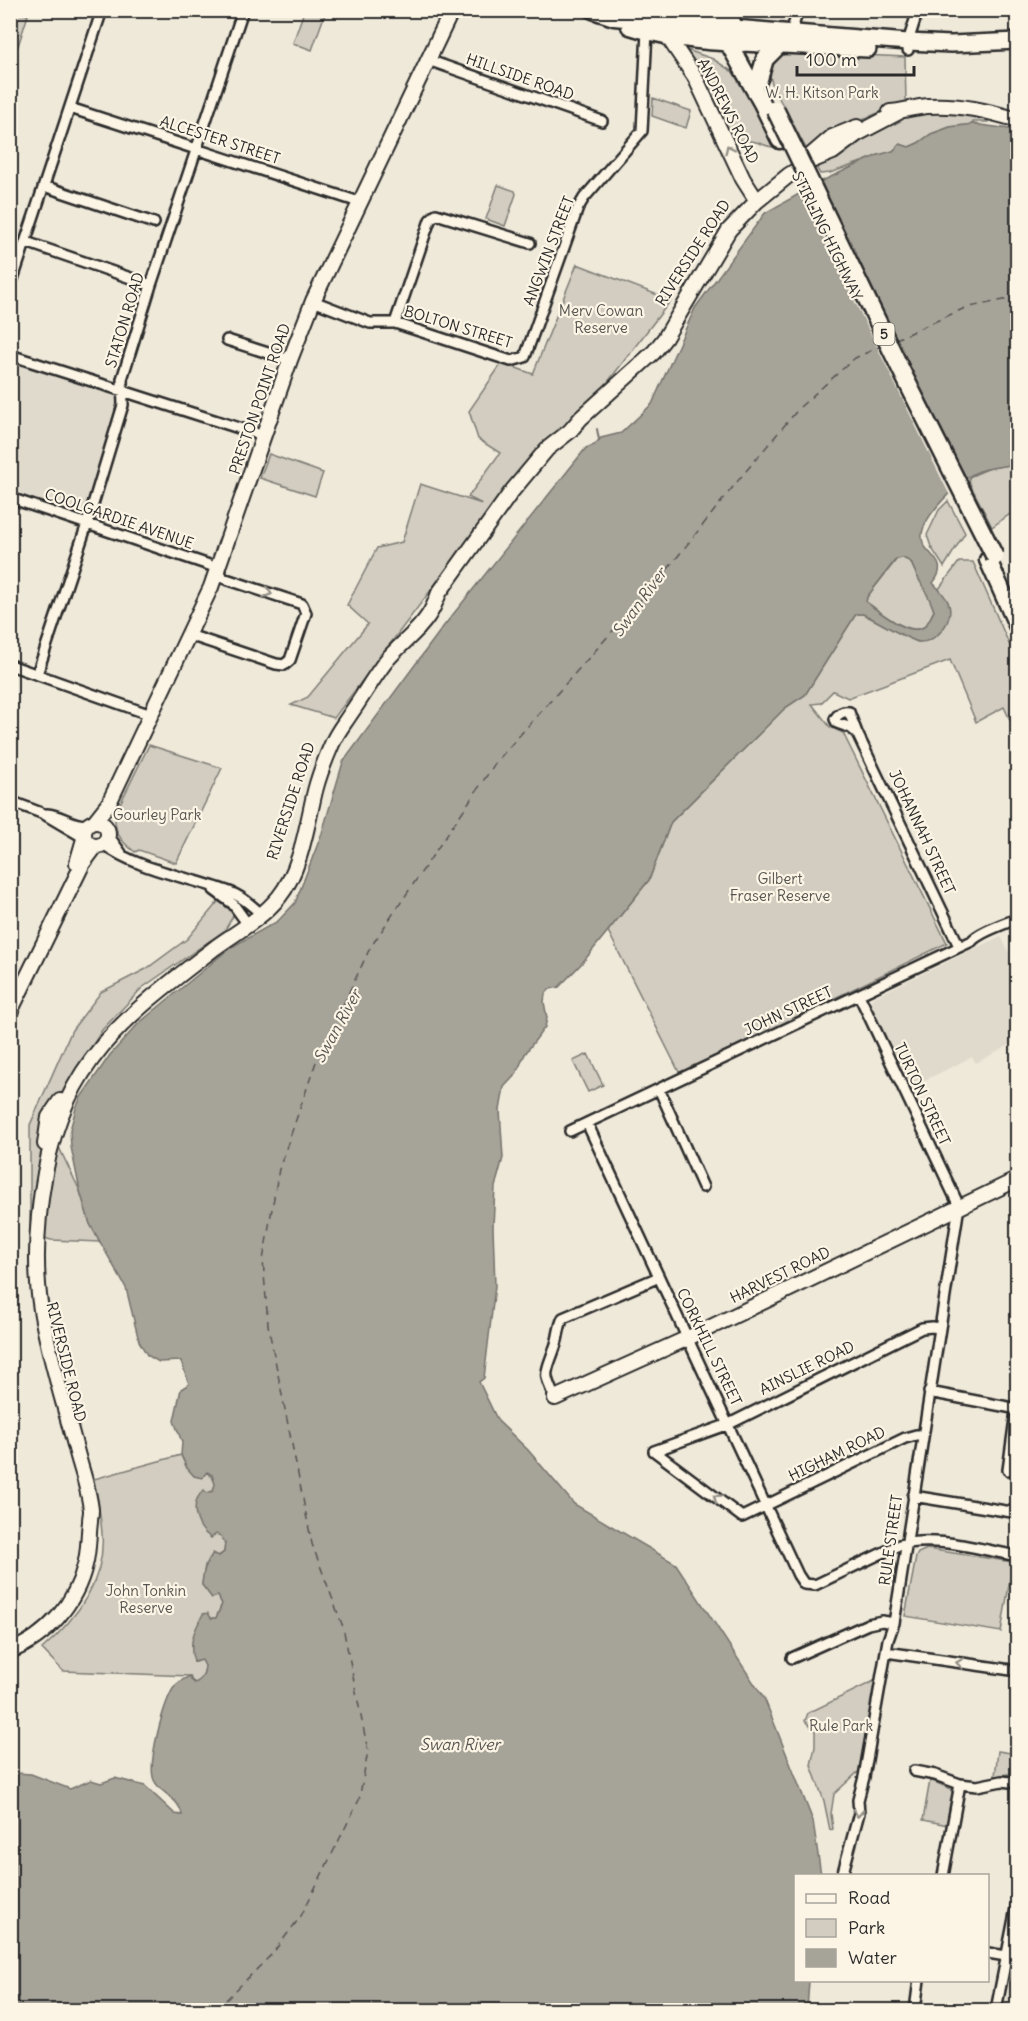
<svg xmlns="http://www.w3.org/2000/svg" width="1028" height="2021" viewBox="0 0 1028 2021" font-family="Delius,sans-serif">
<rect width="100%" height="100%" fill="#efe9da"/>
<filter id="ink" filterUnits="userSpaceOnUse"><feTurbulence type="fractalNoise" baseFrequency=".0167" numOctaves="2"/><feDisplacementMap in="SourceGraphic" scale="12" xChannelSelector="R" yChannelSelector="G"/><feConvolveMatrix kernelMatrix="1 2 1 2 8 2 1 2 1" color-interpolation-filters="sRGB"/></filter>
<g filter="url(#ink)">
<path fill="#e0dacc" d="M11,362L121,398L82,517L11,494Z
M1001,936L1017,970V1041L976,1063L972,1057L909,1088L870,1005L872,998Z
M1017,1936V2010H1005Z"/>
<path fill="#d2cdc0" stroke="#7e7c76" stroke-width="1.5" d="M11,10L28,15L18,46L11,44Z
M304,11H326L312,50L293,43Z
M687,50L713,59L733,72L777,147C769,148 764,144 756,142C747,140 739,141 730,138Z
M818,53L905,57L906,103C870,113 839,132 808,152L773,87L768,69L769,64L780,55Z
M653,98L691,111L686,128L652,116Z
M948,111L988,117V122H973V124L950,127L931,134L918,143L909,147L900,144L893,151L830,173L820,174L814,163L901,117L923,112Z
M498,185L515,191L516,194L505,226L486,219Z
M577,264L671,300L594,400L493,508L334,718L291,705L308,697L368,624L347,605L377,548L402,542L420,484L482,504L468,497L500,453L478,439L469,411L502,363L533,374Z
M269,454L323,473L315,496L260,478Z
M1017,462V509L992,527L970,484L969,477L990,468L1015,464Z
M948,501L965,533L944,567L931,547L927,535L939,510Z
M903,558L911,562C917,580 929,592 934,611C931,616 928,624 924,627C908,637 879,610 866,602L867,597L897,559Z
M959,562H973L1017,662V735L1004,707L976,722L950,660L848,698L833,691L821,703L812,704L830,727L843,733L947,943L680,1074L608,931L649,880L671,822L785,708L805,695L856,614H863L918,642L948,602L938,590Z
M149,745L222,768L176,863L139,850L135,852C120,841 114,832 115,814Z
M222,897L236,911L225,930L142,988L102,1030L56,1105L54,1137L80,1191L90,1224L100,1242L51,1240L30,1234V1125L72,1030L101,992L146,969L187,939Z
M588,1054L603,1085L588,1092L573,1061Z
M181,1455L187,1468C201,1471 209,1469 216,1484L213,1491L207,1493L216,1534L222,1536L225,1543L224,1552L205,1565L202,1585L218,1596L222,1604L216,1618L211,1619L194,1662L202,1660L206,1666L201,1680L195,1683L191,1680L190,1676L63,1671L42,1649C75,1620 106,1581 102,1534C101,1516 97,1497 94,1479Z
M927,1549L1013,1562L1001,1632L905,1616L916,1557L918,1553Z
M876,1680L859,1771L834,1794L831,1814L833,1829L830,1830L824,1801L811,1765L815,1747V1731L805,1721L808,1713Z
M998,1751L1017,1754V1775L1008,1774L995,1776Z
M930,1780L951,1789L953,1794L948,1825L923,1820Z"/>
<path fill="#a6a399" stroke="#75736d" stroke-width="1.5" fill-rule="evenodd" d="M973,124L1017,130V462L1015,464C1002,467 988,467 975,473C959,481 923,516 922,535C920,555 953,559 933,583C938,588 945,595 948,602C956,619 937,643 919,642C909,641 875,619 863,614H856L805,695L785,708L671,822L649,880L583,962L559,987L550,989L545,994L544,1002L547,1018L545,1027L525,1054L516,1074L504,1087L500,1110L503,1158L495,1187L493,1227L495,1286L484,1378L479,1382L498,1421L528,1450L574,1504L676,1564L765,1700L813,1821L821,1875L796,1876V1980L809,1981L807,2010H11L10,1768L16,1773L31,1774L70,1789L91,1780L101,1783L115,1778L145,1786L175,1814L182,1815C179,1797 160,1794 154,1780C147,1764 164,1700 175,1686C179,1681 184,1679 190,1676L191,1680L195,1683C203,1679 204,1674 205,1666L202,1660L194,1662C188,1643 194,1631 203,1614L208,1613L211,1618H216L222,1604L218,1596L212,1598L202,1585C203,1572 205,1564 213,1553L219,1556L224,1552L225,1543L221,1536L216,1534L211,1538C196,1528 188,1503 204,1490L207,1493L213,1491L215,1484L212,1475L207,1472L202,1478L194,1476L187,1468L181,1455L182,1442L174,1421L181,1389L189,1384L181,1361L159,1362L147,1355L139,1341L126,1288L90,1224L80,1191L71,1147L70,1130L76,1108L81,1097L110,1055L138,1024L230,948L278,921L295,903L322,833L343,762L443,627L586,448L594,445L601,438L621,433L652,404L695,308L765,213L824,180L878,155L893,151L900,144L909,147L918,143L931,134L950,127ZM903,558L911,562C917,580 929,593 934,611C931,616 928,624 924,627C908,637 879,611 866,602L867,597L896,559Z"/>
<path fill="#efe9da" d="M818,180L967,483L950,496L800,190Z"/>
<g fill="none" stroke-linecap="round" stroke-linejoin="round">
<path stroke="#75736d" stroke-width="2" d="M597,429L599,440"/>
<path stroke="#565552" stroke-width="1.5" stroke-dasharray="8 6" stroke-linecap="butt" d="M894,340L965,308L1018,297
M216,2010L272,1954L301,1916L359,1800L368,1751L343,1627L312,1544L268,1325L263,1260L279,1169L316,1062L370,948L496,762L667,570L741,477L800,407L855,358L881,346"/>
<defs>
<path id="street" d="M791,33L798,10
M908,50V42L918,10
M428,60L602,121
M70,108L359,202
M44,186L154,223
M26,242L151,285
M10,288L102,10
M313,301L370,323H395L511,361L525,357L578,208L584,198L642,131L647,31
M395,323L430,220L436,214L530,243
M227,340L290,360
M10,355L264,436
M10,498L218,568L223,578L302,604L306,613L290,660L284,665L276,664L189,635
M10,665L151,715
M37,674L87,524L123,405L122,379L151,285L243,10
M857,733L851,728L837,723L835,719C838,714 843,711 849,712L857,733L959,946
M10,801L44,814L83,837
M47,814C62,815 72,826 88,825
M108,835L121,853
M103,844C136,869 188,877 227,891C240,895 251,905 261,914
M214,890L233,904L249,926
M659,1089L703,1187
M587,1123L798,1575L804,1584L815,1585L899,1545C935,1535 981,1550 1018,1556
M570,1131L972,941C979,932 1005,924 1018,918
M929,1392L1018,1409
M555,1398C542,1371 546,1374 555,1347C559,1337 558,1328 563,1318L659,1277
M654,1451L729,1424L922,1328L932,1327L939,1328
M654,1451L742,1517L905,1438L916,1435H923
M1008,1470L1017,1404
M913,1496L1018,1513
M886,1652L1018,1671
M792,1658L868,1624L882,1621L894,1623
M914,1771L935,1775L960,1784
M842,1876L859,1813L858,1800L864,1777L888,1640L894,1623L899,1592L959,1206L859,995
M943,1876L960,1784L977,1786L1002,1781L1018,1783
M988,1953L1006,1956
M915,2010L919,1980
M996,2010L1018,1898"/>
<path id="secondary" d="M668,37L695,77L743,179L757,201
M890,112C903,111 915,107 928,106C959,104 988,111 1018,120
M810,156L832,137L857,127
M84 834a12 12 0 1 1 24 0a12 12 0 1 1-24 0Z
M94,822L109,803L211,587L290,360L313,301L452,10
M77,863L84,839
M10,1012L83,863L95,847
M45,1144L49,1117L60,1101
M555,1398L688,1338L1018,1179
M10,1651C47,1637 76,1603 85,1565C89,1551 88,1537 90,1522C90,1514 91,1517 91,1510C89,1489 81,1469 76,1449C64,1403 49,1357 41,1310C34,1266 37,1217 45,1173C66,1058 129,1014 216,947C238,931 261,919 279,897C301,870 307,824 315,791C319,775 325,760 332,744C337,732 344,724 351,713C363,696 373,678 386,661C399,645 417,633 428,616C433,609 436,601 439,593L512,491L547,449L570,431L581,418L654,352L665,338L729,230L757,201L789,175L811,161L833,152L857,134L899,112"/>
<path id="primary" d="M734,28L908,42L951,44L1018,41
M742,43L868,49"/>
<path id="highway" d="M593,10L614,17L734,28
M710,10L762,103L780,140
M726,10L739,37
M630,26C667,38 703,42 742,43
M759,79L765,59L779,45
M988,560L1018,627"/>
</defs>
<use href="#street" stroke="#2b2b2b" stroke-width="14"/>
<use href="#secondary" stroke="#2b2b2b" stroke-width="18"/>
<use href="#primary" stroke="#2b2b2b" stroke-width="20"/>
<use href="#highway" stroke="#2b2b2b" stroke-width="21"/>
<use href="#street" stroke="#fcf5e5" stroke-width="9"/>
<use href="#secondary" stroke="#fcf5e5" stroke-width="14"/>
<use href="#primary" stroke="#fcf5e5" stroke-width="15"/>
<use href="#highway" stroke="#fcf5e5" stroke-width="16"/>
<defs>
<path id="highway-bridge" d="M775,109L904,376L995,557"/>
</defs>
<use href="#highway-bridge" stroke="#2b2b2b" stroke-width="21" stroke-linecap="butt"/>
<use href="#highway-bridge" stroke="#fcf5e5" stroke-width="16"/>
</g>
<defs><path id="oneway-chevron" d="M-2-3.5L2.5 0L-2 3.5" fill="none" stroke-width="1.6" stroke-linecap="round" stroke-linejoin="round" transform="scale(1.5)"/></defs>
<g stroke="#949088">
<use href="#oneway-chevron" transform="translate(729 149) rotate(-115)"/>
<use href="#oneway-chevron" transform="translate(268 593) rotate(18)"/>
<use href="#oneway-chevron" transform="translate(717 1498) rotate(-143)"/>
<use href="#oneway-chevron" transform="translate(960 1663) rotate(-172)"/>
<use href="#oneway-chevron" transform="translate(858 1813) rotate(94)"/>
</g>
</g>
<g text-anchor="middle" stroke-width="4.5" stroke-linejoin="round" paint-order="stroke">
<rect fill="#fcf5e5" stroke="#6a6863" stroke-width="1.5" x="873.5" y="323" width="21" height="22" rx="4.5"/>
<g font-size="14" font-weight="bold" fill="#2b2b2b">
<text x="884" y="339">5</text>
</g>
<g font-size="15" fill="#2b2b2b" stroke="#fcf5e5">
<text transform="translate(520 77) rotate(19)" y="5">HILLSIDE ROAD</text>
<text transform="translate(728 111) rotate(63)" y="5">ANDREWS ROAD</text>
<text transform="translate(220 140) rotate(18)" y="5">ALCESTER STREET</text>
<text transform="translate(827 236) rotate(64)" y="5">STIRLING HIGHWAY</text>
<text transform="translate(549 251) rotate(-69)" y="5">ANGWIN STREET</text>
<text transform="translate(693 253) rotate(-57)" y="5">RIVERSIDE ROAD</text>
<text transform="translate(125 320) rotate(-73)" y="5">STATON ROAD</text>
<text transform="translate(458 327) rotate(17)" y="5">BOLTON STREET</text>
<text transform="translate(260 399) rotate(-71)" y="5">PRESTON POINT ROAD</text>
<text transform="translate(119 519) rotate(19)" y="5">COOLGARDIE AVENUE</text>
<text transform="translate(291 801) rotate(-72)" y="5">RIVERSIDE ROAD</text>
<text transform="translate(922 832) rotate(65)" y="5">JOHANNAH STREET</text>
<text transform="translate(788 1011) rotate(-25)" y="5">JOHN STREET</text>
<text transform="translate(922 1094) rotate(65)" y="5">TURTON STREET</text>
<text transform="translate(780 1275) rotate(-26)" y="5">HARVEST ROAD</text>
<text transform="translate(709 1347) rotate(64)" y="5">CORKHILL STREET</text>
<text transform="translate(66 1362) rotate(76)" y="5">RIVERSIDE ROAD</text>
<text transform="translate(807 1368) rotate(-26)" y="5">AINSLIE ROAD</text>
<text transform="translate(837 1454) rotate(-26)" y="5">HIGHAM ROAD</text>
<text transform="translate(891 1540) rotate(-82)" y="5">RULE STREET</text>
</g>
<g font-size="15" fill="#555450" stroke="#fcf5e5">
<text x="822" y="98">W. H. Kitson Park</text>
<text x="601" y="316">Merv Cowan<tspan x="601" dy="17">Reserve</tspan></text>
<text x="157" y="820">Gourley Park</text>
<text x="780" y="884">Gilbert<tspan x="780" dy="17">Fraser Reserve</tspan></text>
<text x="146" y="1596">John Tonkin<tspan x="146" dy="17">Reserve</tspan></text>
<text x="841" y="1731">Rule Park</text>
</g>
<g font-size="16" font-style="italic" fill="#565552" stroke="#fcf5e5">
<text transform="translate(639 602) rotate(-54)" y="6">Swan River</text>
<text transform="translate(337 1026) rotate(-61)" y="6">Swan River</text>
<text x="460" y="1750">Swan River</text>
</g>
</g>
<rect width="1028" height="2021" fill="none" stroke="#fcf5e5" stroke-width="36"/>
<rect x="18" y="18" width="992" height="1985" fill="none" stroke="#2b2b2b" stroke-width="2" filter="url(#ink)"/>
<rect x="794" y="1874" width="195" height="108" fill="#fcf5e5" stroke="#a8a49b" stroke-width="1.5"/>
<rect x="806" y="1894" width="30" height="9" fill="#fcf5e5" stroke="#a8a49b" stroke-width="1.5"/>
<text x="848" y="1904" font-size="18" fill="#2b2b2b">Road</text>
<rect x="806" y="1919" width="30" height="18" fill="#d2cdc0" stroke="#a8a49b" stroke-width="1.5"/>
<text x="848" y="1934" font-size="18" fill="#2b2b2b">Park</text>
<rect x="806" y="1949" width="30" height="18" fill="#a6a399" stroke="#a8a49b" stroke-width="1.5"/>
<text x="848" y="1964" font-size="18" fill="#2b2b2b">Water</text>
<path d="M797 66v9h117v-9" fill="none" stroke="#2b2b2b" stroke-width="3"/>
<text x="806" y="66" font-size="18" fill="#2b2b2b" stroke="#fcf5e5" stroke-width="4.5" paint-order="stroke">100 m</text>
</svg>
